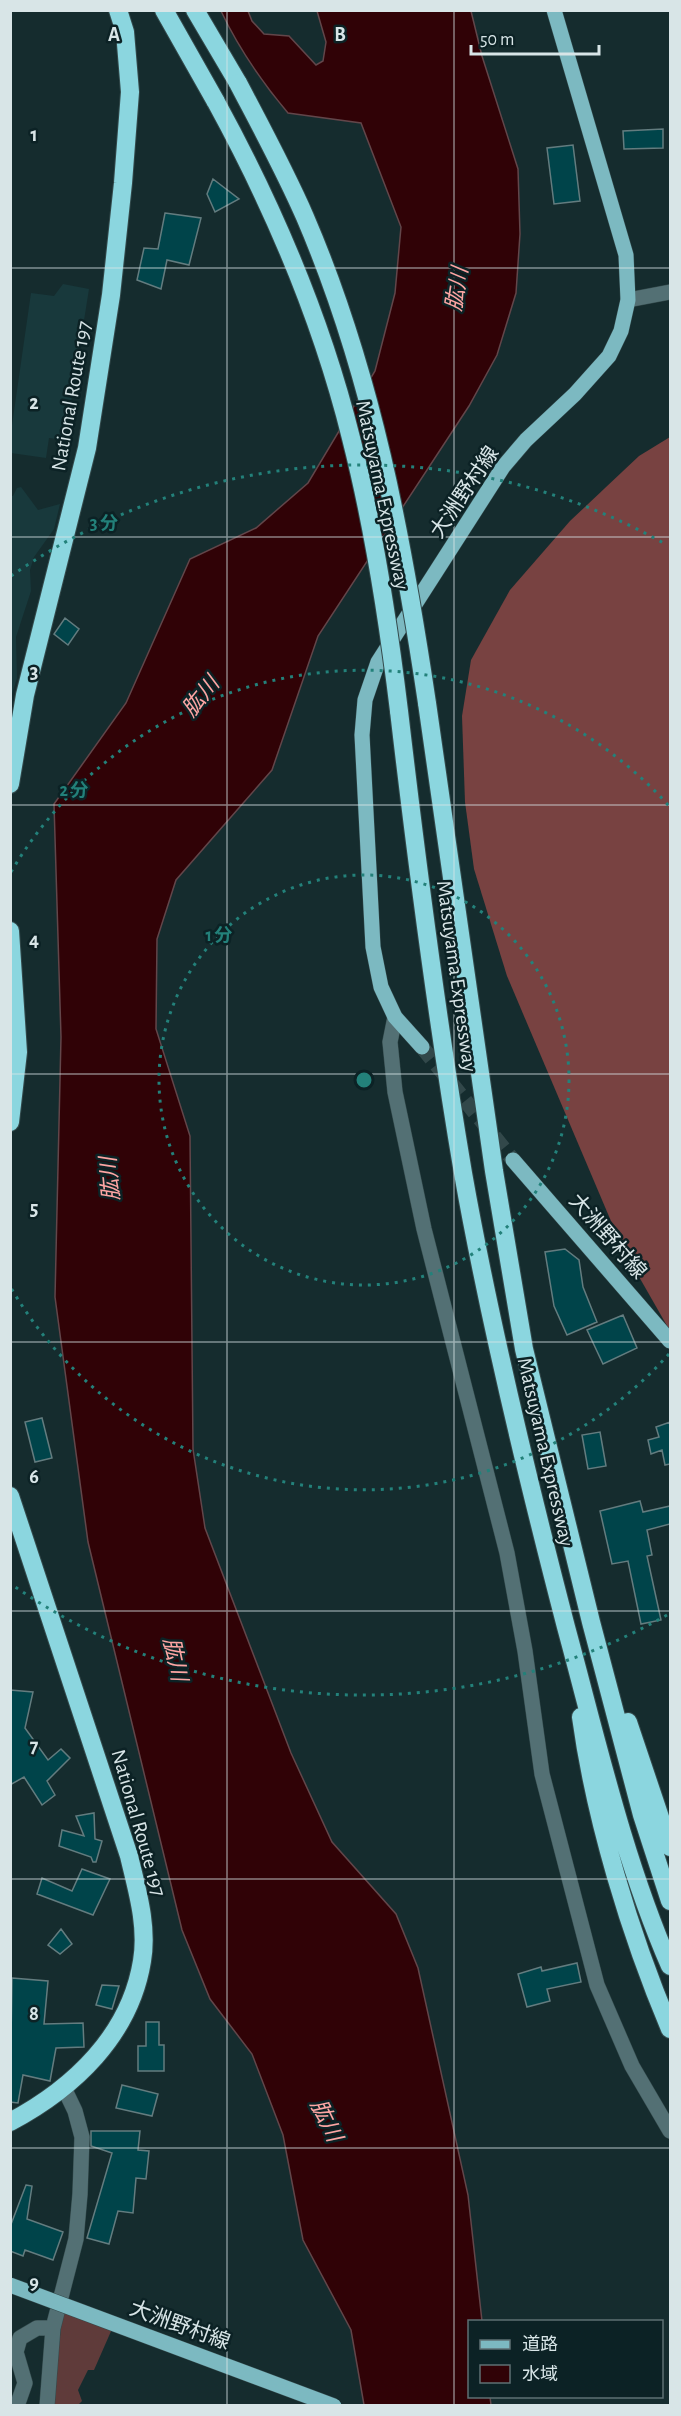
<svg xmlns="http://www.w3.org/2000/svg" width="681" height="2416" viewBox="0 0 681 2416" font-family="'Alegreya Sans','Noto Sans JP',sans-serif">
<rect width="100%" height="100%" fill="#152c2e"/>
<path fill="#18393c" d="M63,284L89,289L65,440L49,438L46,458L11,453V432L31,293L54,296Z
M21,487L38,510L60,504L54,529L34,557L30,570L31,591L16,637L17,678L11,697L10,496H13L17,488Z"/>
<path fill="#5f3b3a" d="M63,2310L112,2329L94,2370H88L78,2390L82,2401L78,2405L52,2406Z"/>
<path fill="#784241" d="M670,437V1331L622,1247L507,976L474,869L465,802L462,716L471,660L510,590L570,521L639,456Z"/>
<path fill="#300206" stroke="#62464a" stroke-width="1.5" d="M221,11H248L252,21L264,34L289,36L316,65L323,61L326,42L317,11H471L482,56L518,169L520,234L516,293L497,355L469,406L318,636L272,770L176,880L157,939L156,1029L190,1136L193,1449L205,1528L291,1753L332,1842L396,1914L418,1968L468,2195L482,2321L470,2322V2396L490,2397L491,2405H364L351,2330L303,2240L283,2135L252,2054L210,1999L182,1930L88,1542L55,1297L61,1037L54,804L126,703L190,559L256,528L308,483L375,371L395,293L401,227L361,123L288,113C261,81 239,49 221,11Z"/>
<path fill="#00444a" stroke="#637c7f" stroke-width="1.5" d="M663,129V148L624,149L623,131Z
M573,145L580,201L554,204L547,148Z
M213,179L239,199L215,212L207,194Z
M165,213L201,218L189,265L167,260L161,289L137,280L144,248L158,249Z
M65,618L79,629L68,645L54,634Z
M565,1249L579,1260L583,1287L597,1322L567,1335L554,1306L545,1252Z
M623,1315L637,1348L603,1364L587,1330Z
M42,1418L52,1458L35,1462L25,1422Z
M670,1422V1464L665,1465L662,1450L651,1454L648,1440L659,1437L656,1427Z
M600,1432L606,1466L588,1469L582,1435Z
M640,1501L643,1512L670,1506V1524L647,1530L652,1555L647,1556L661,1620L641,1624L628,1561L612,1564L600,1511Z
M10,1690L33,1692L25,1728L48,1760L61,1749L70,1758L47,1781L55,1795L42,1805L24,1777L10,1785Z
M94,1813L95,1839L102,1841L96,1862H93L91,1857L59,1846L62,1830L84,1836L76,1816Z
M82,1869L110,1879L93,1915L37,1894L42,1878L72,1891Z
M61,1929L72,1944L60,1954L48,1945Z
M577,1963L581,1982L547,1989L550,2001L527,2007L518,1974L541,1967L542,1971Z
M12,1978L48,1981L44,2024L83,2023L84,2047L56,2048L50,2081L23,2075L18,2103L10,2102Z
M102,1985L119,1986L112,2009L96,2005Z
M146,2022H159V2045H164V2071H138V2046H146Z
M122,2085L158,2094L152,2116L116,2108Z
M91,2131H140L138,2150L149,2151L146,2179L136,2178L133,2213L118,2211L109,2244L87,2238L112,2153L91,2146Z
M26,2185L32,2186L27,2219L63,2232L53,2260L25,2250L23,2256L10,2251V2227Z"/>
<g fill="none" stroke-linecap="round" stroke-linejoin="round">
<path stroke="#32484a" stroke-width="15" stroke-dasharray="15 8" stroke-linecap="butt" d="M422,1047L513,1160"/>
<defs>
<path id="minor" d="M628,300L670,292
M395,1017L390,1042L395,1092L424,1229L507,1553L525,1651L542,1774L597,1985L632,2066L670,2131
M17,2406L25,2383L16,2352L20,2338L37,2328H53
M47,2406L53,2328L76,2239L80,2194L82,2137L75,2111L64,2088"/>
<path id="major" d="M422,1047L395,1017L381,987L373,947L362,735L365,700L378,662L503,467L526,440L575,394L609,356L621,331L628,300L626,255L554,10
M513,1160L670,1341"/>
<path id="highway" d="M164,10L216,102
M195,10L238,83
M427,703L494,1171L524,1349L591,1622L642,1815L670,1901
M399,711C417,865 437,1020 463,1173C490,1325 527,1477 566,1627C597,1741 623,1858 670,1966
M10,784L25,695L87,448L111,295L123,183L130,92L125,32L118,10
M10,931L18,1052L10,1122
M10,1496L129,1856C137,1890 148,1926 142,1961C130,2035 74,2088 10,2122
M581,1717C595,1819 630,1934 670,2029
M628,1722L670,1847"/>
</defs>
<use href="#minor" stroke="#344a4c" stroke-width="16"/>
<use href="#major" stroke="#344a4c" stroke-width="16"/>
<use href="#highway" stroke="#344a4c" stroke-width="20"/>
<use href="#minor" stroke="#537074" stroke-width="15"/>
<use href="#major" stroke="#7cb9c1" stroke-width="15"/>
<use href="#highway" stroke="#8bd6df" stroke-width="18"/>
<defs>
<path id="major-bridge" d="M10,2285L334,2406"/>
<path id="highway-bridge" d="M238,83C261,127 285,171 305,217C372,373 402,536 427,703
M216,102C274,208 322,321 351,438C374,528 388,620 399,711"/>
</defs>
<use href="#major-bridge" stroke="#344a4c" stroke-width="16" stroke-linecap="butt"/>
<use href="#highway-bridge" stroke="#344a4c" stroke-width="20" stroke-linecap="butt"/>
<use href="#major-bridge" stroke="#7cb9c1" stroke-width="15"/>
<use href="#highway-bridge" stroke="#8bd6df" stroke-width="18"/>
</g>
<path fill="none" stroke="#d8e5e7" stroke-width="1.5" stroke-opacity="0.55" d="M227,10V2406M454,10V2406M10,268H670M10,537H670M10,805H670M10,1074H670M10,1342H670M10,1611H670M10,1879H670M10,2148H670"/>
<g fill="none" stroke="#23817a" stroke-width="3" stroke-dasharray="3 6">
<circle cx="364" cy="1080" r="205"/>
<path d="M669 1354A410 410 0 0 1 11 1288M11 872A410 410 0 0 1 669 806"/>
<path d="M667 1615A615 615 0 0 1 11 1584M11 576A615 615 0 0 1 667 545"/>
</g>
<g text-anchor="middle" stroke-width="5" stroke-linejoin="round" paint-order="stroke">
<g font-size="21" fill="#d8e5e7" stroke="#0c2225">
<text transform="translate(71 396) rotate(-80)" y="7">National Route 197</text>
<text transform="translate(464 492) rotate(-56)" y="7">大洲野村線</text>
<text transform="translate(383 495) rotate(78)" y="7">Matsuyama Expressway</text>
<text transform="translate(457 976) rotate(82)" y="7">Matsuyama Expressway</text>
<text transform="translate(608 1236) rotate(49)" y="7">大洲野村線</text>
<text transform="translate(546 1452) rotate(77)" y="7">Matsuyama Expressway</text>
<text transform="translate(139 1823) rotate(74)" y="7">National Route 197</text>
<text transform="translate(180 2325) rotate(20)" y="7">大洲野村線</text>
</g>
<g font-size="22" font-style="italic" fill="#fda5a3" stroke="#0c2225">
<text transform="translate(456 289) rotate(-81)" y="8">肱川</text>
<text transform="translate(200 696) rotate(-51)" y="8">肱川</text>
<text transform="translate(109 1179) rotate(-95)" y="8">肱川</text>
<text transform="translate(176 1659) rotate(78)" y="8">肱川</text>
<text transform="translate(327 2120) rotate(64)" y="8">肱川</text>
</g>
</g>
<g font-size="20" text-anchor="middle" font-weight="bold" fill="#d8e5e7" stroke="#0c2225" stroke-width="5" stroke-linejoin="round" paint-order="stroke">
<text x="114" y="41">A</text>
<text x="340" y="41">B</text>
<text x="34" y="141">1</text>
<text x="34" y="409">2</text>
<text x="34" y="678">3</text>
<text x="34" y="946">4</text>
<text x="34" y="1215">5</text>
<text x="34" y="1483">6</text>
<text x="34" y="1752">7</text>
<text x="34" y="2020">8</text>
<text x="34" y="2289">9</text>
</g>
<circle cx="364" cy="1080" r="9" fill="#23817a" stroke="#0c2225" stroke-width="3"/>
<g font-size="18" text-anchor="middle" font-weight="bold" fill="#23817a" stroke="#0c2225" stroke-width="5" stroke-linejoin="round" paint-order="stroke">
<text x="104" y="529">3 分</text>
<text x="74" y="796">2 分</text>
<text x="219" y="941">1 分</text>
</g>
<rect width="681" height="2416" fill="none" stroke="#d8e5e7" stroke-width="24"/>
<rect x="468" y="2320" width="195" height="78" fill="#0c2225" stroke="#5e7073" stroke-width="1.5"/>
<rect x="480" y="2340" width="30" height="9" fill="#7cb9c1" stroke="#5e7073" stroke-width="1.5"/>
<text x="522" y="2350" font-size="18" fill="#d8e5e7">道路</text>
<rect x="480" y="2365" width="30" height="18" fill="#300206" stroke="#5e7073" stroke-width="1.5"/>
<text x="522" y="2380" font-size="18" fill="#d8e5e7">水域</text>
<path d="M471 45v9h128v-9" fill="none" stroke="#d8e5e7" stroke-width="3"/>
<text x="480" y="45" font-size="18" fill="#d8e5e7" stroke="#0c2225" stroke-width="4.5" paint-order="stroke">50 m</text>
</svg>
